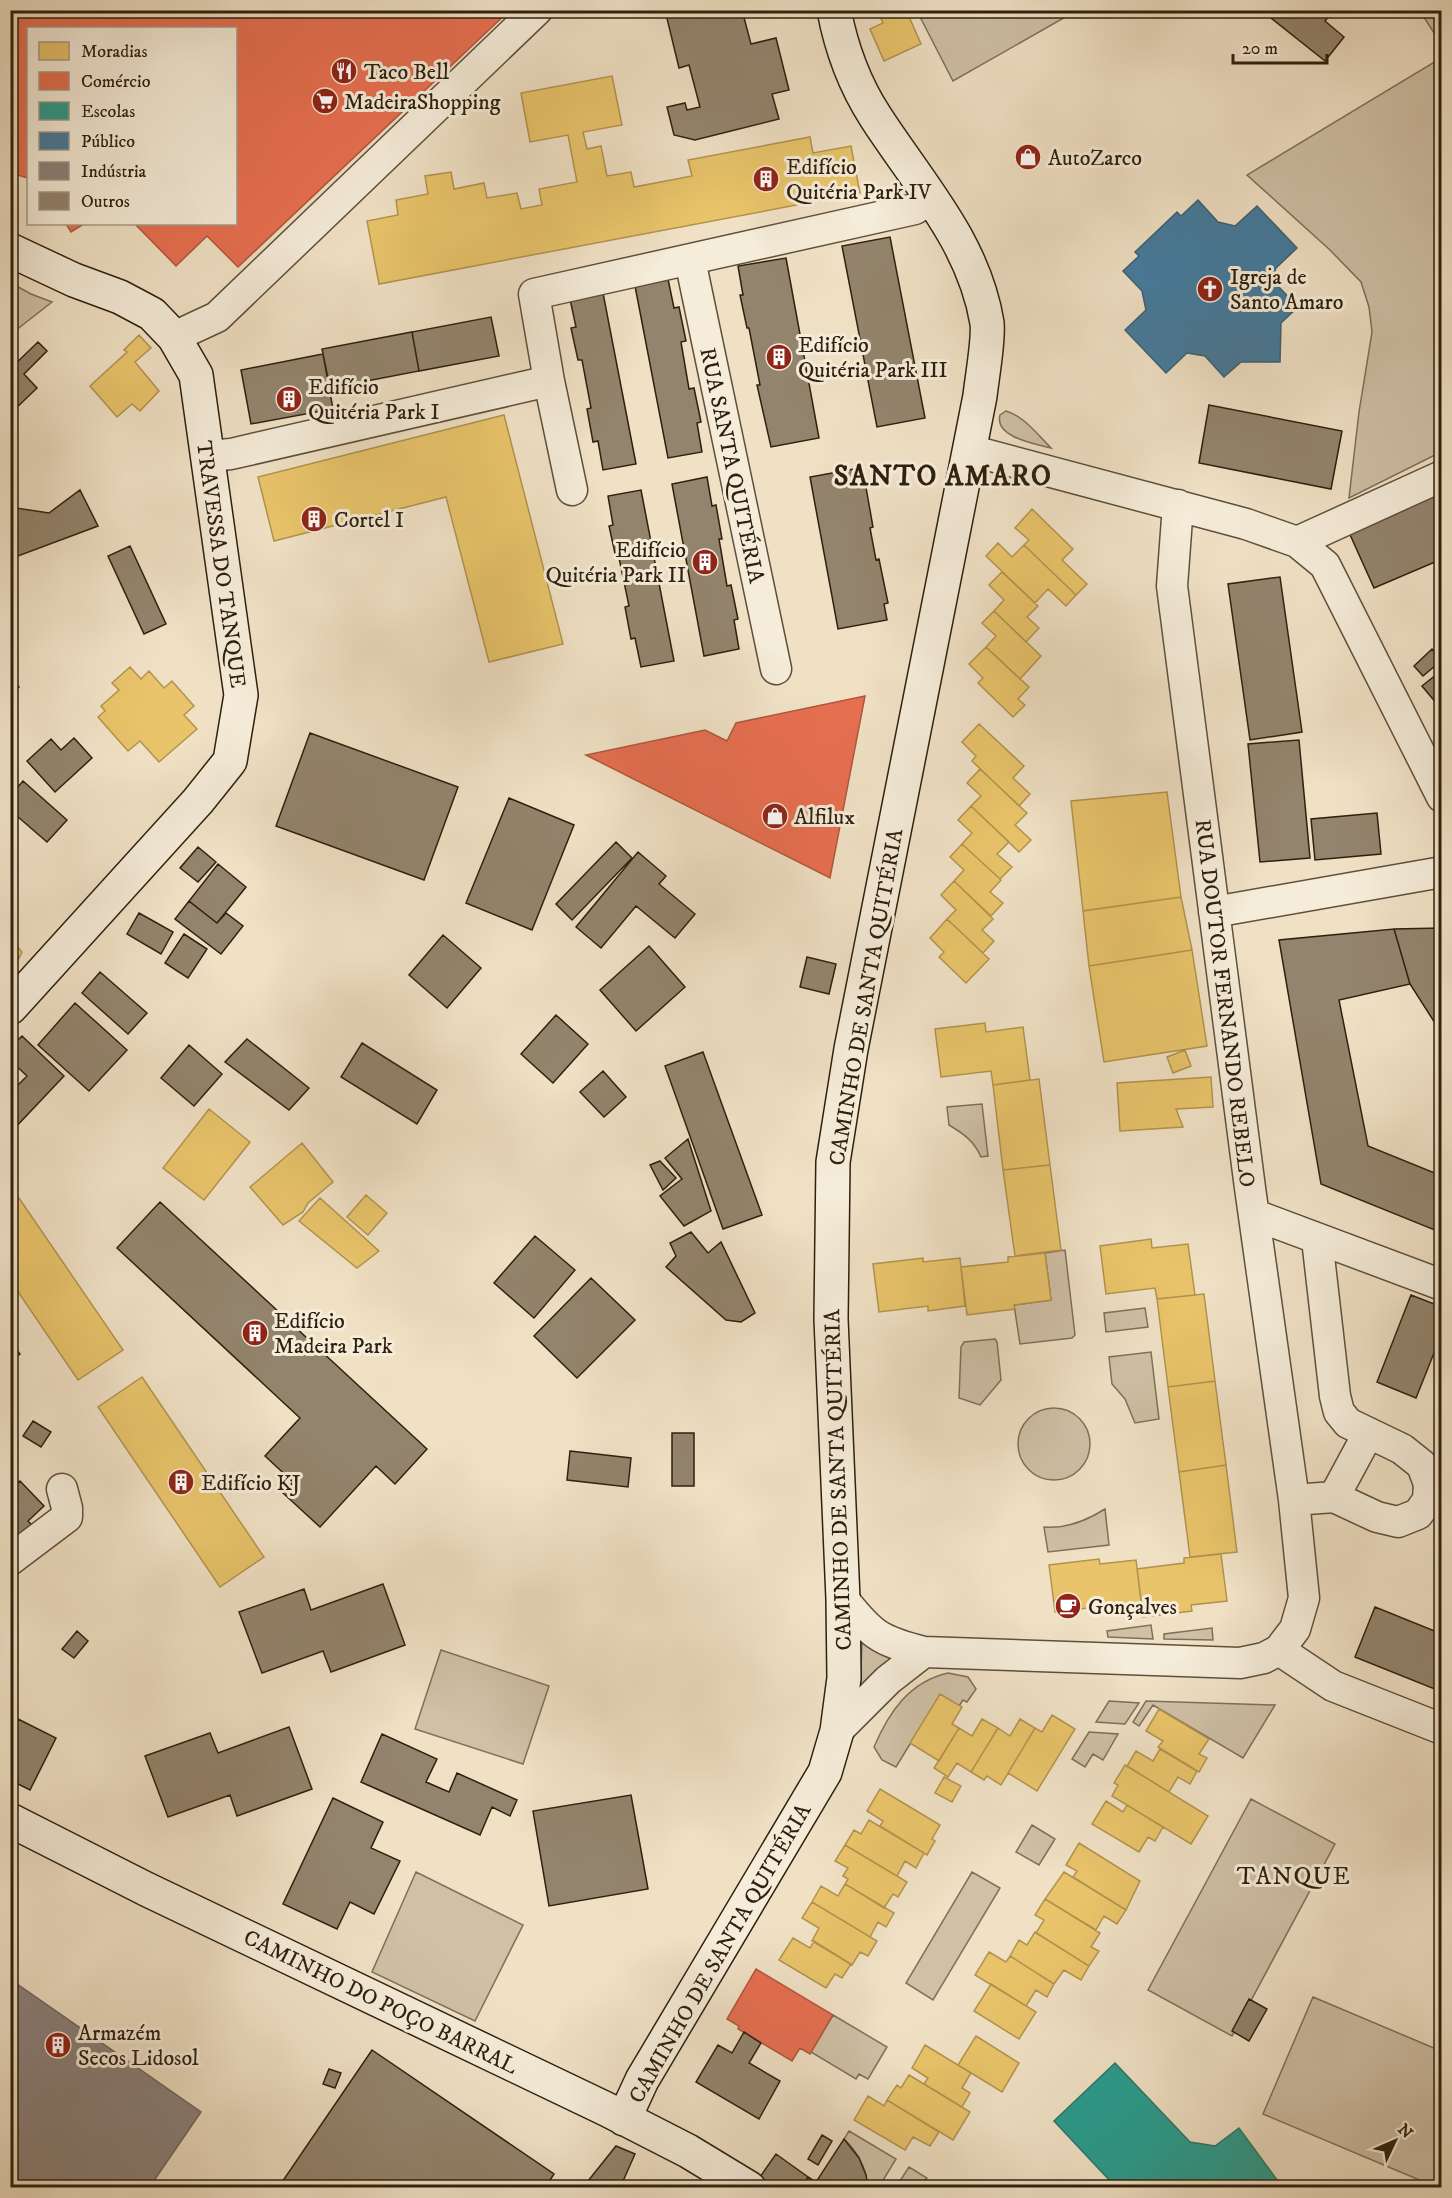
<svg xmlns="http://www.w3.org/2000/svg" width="1452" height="2198" viewBox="0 0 1452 2198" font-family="'IM FELL DW Pica',serif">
<rect width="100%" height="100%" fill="#f0e1c5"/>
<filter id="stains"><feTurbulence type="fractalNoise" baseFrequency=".00333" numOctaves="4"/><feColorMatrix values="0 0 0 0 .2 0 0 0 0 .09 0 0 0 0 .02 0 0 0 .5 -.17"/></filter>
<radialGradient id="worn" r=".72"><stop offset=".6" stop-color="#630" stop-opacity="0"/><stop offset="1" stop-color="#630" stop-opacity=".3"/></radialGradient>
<path fill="#cfc0a6" stroke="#7e705a" stroke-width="1.5" d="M917,11H1076L953,81Z
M1420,11H1441V44Z
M1441,58V452L1349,498L1359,412L1372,332L1369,307L1361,282L1330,250L1247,175Z
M11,283L31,294L52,302L11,334Z
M1006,411C1024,416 1038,435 1051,448C1035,444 994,437 1000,415Z
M982,1104L988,1156L981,1157C974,1141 964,1134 949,1125L947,1107Z
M1065,1250L1075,1335L1072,1338L1020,1344L1014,1305L1051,1300L1045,1253Z
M1145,1308L1148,1327L1106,1332L1104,1313Z
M995,1339L997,1342L1001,1380L980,1405L959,1398L961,1347L964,1342Z
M1151,1352L1159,1419L1135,1423L1125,1399L1112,1384L1109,1357Z
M1018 1444a36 36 0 1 1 72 0a36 36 0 1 1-72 0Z
M1105,1509L1109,1545L1048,1552L1044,1527C1066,1529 1086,1521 1105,1509Z
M1151,1625L1153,1639L1108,1637L1107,1631Z
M1212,1628L1213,1640L1164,1639V1634Z
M862,1640L893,1658L860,1698Z
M441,1650L549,1686L523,1764L415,1729Z
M948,1673L968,1677L976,1689L967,1702L963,1700L959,1706L940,1695L896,1767L882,1760L874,1747C889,1712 909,1682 948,1673Z
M1109,1701L1139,1703L1125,1724L1096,1722Z
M1146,1701L1275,1705L1243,1758L1153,1705L1139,1726L1133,1722Z
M1089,1732L1118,1734L1103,1760L1093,1754L1085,1767L1072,1759Z
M1251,1799L1335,1844L1232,2036L1148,1990Z
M1032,1825L1055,1839L1039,1865L1016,1852Z
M416,1872L523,1925L475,2021L372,1972Z
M972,1872L1000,1888L933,2000L906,1983Z
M1313,1997L1441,2051V2187H1436L1263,2114Z
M833,2015L887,2047L868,2079L859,2074L856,2079L811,2052Z
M849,2131L896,2159L879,2187H868C866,2168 858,2152 844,2139Z
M909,2167L927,2178L916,2187H896Z"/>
<path fill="#e9c46a" stroke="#b1934e" stroke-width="1.5" d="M881,10H906L921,44L884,61L870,29L883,23L878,12Z
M612,76L622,125L583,132L587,149L601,146L607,176L631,172L634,187L692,176L688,160L810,137L813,153L851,146L860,193L379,284L367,221L398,215L396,200L428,194L425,176L451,172L454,189L484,183L487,198L517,193L521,209L542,205L539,189L577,182L568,135L530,142L521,93Z
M139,335L151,348L135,362L159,391L140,411L132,404L117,417L90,386L127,352L124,350Z
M504,415L563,644L489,662L446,497L274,541L258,477Z
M1032,509L1073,549L1062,560L1087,584L1076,595L1024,545L1029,540L1015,528Z
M998,543L1012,557L1024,545L1076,595L1066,606L1048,589L1035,603L986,556Z
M1002,572L1038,606L1027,617L1039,628L1026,642L994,611L1004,600L989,585Z
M994,611L1041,656L1020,679L986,647L996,636L982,623Z
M986,647L1029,687L1018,699L1025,705L1013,717L978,683L983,678L969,664Z
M130,667L141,679L149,671L164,688L172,681L194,706L184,715L197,729L159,762L140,741L128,751L98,717L105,711L101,706L119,690L112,683Z
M979,724L1024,766L1013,778L1030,794L1019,806L972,761L976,756L962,742Z
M980,769L1027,813L1015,825L1031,840L1019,852L971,806L981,796L967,783Z
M1167,792L1181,897L1083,911L1071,801Z
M971,806L1009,842L997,854L1012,867L1000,879L962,844L972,833L958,820Z
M962,844L1001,880L990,892L1003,903L991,916L954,881L964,870L950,857Z
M954,881L993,919L982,930L994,941L983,953L947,919L956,910L941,895Z
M1181,897L1192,950L1089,966L1083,911Z
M947,919L989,959L966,983L939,957L944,952L930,938Z
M10,938L22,952L10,976Z
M1192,950L1207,1046L1104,1062L1089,966Z
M985,1023L986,1032L1023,1027L1030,1080L993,1085L991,1071L941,1077L935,1029Z
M1185,1050L1191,1066L1173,1073L1167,1057Z
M1211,1077L1213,1107L1176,1109L1183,1127L1120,1131L1117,1083Z
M1039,1079L1050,1165L1003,1170L993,1085Z
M209,1109L250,1142L204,1200L163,1168Z
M302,1143L333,1182L308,1203L303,1212L283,1225L250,1187Z
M1050,1165L1061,1250L1015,1256L1003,1170Z
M10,1185L123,1350L78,1380L10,1280Z
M366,1195L387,1213L368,1235L347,1217Z
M320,1198L379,1251L357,1268L299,1221Z
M1151,1239L1152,1248L1188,1244L1195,1295L1157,1299L1155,1288L1106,1294L1100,1246Z
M1045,1253L1051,1300L1014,1305L1015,1309L967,1315L961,1267L1008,1262V1257Z
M923,1258V1262L960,1258L965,1306L928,1311V1306L879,1312L873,1264Z
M1204,1294L1215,1381L1168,1387L1157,1299Z
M142,1377L264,1557L220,1587L98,1407Z
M1215,1381L1226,1465L1179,1472L1168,1387Z
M1226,1465L1237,1552L1190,1557L1179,1472Z
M1221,1554L1227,1601L1191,1605L1192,1611L1143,1617L1137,1569L1184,1563V1558Z
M1099,1559L1100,1564L1136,1560L1142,1607L1105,1612L1104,1606L1055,1612L1049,1565Z
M940,1694L962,1707L952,1724L959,1728L939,1761L910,1743Z
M1159,1709L1209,1739L1199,1754L1207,1758L1199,1772L1158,1747L1163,1741L1146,1731Z
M1052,1715L1075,1729L1037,1791L1008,1773L1035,1728L1042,1732Z
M982,1719L998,1728L971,1772L957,1763L948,1777L934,1768L959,1728L972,1736Z
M1020,1719L1035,1728L1001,1785L987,1776L984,1780L971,1772L998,1728L1010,1736Z
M1160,1749L1197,1771L1190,1784L1178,1777L1169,1792L1127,1766L1136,1751L1153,1761Z
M1125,1765L1208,1816L1191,1844L1112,1796L1118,1785L1114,1783Z
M944,1777L961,1786L952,1802L935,1793Z
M880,1789L940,1825L932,1839L935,1841L927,1855L880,1826L883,1821L867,1811Z
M1106,1801L1123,1812L1127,1805L1163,1827L1155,1841L1148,1837L1139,1852L1092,1824Z
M869,1820L924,1853L916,1868L905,1861L897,1876L845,1845L854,1830L861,1834Z
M1079,1843L1140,1881L1126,1910L1073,1877L1077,1871L1066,1865Z
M845,1845L907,1882L898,1897L893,1894L884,1908L845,1884L848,1879L843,1876L848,1868L835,1861Z
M1064,1872L1126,1910L1117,1924L1104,1916L1096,1930L1045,1899Z
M845,1884L894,1913L886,1927L878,1922L870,1937L812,1902L821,1886L838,1896Z
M1045,1899L1100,1933L1091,1947L1099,1951L1089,1966L1036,1933L1044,1920L1035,1915Z
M812,1902L877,1941L868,1956L860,1952L852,1965L812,1941L819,1928L802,1918Z
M1035,1932L1089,1966L1081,1980L1064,1970L1054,1984L1010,1956L1019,1940L1027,1945Z
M793,1938L810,1948L814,1941L851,1964L842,1978L835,1974L826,1988L779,1960Z
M989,1952L1006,1962L1010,1956L1054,1984L1047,1997L1036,1990L1026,2006L975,1975Z
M991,1984L1036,2012L1019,2039L974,2011Z
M976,2036L1019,2063L1002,2092L958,2065Z
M925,2045L971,2073L962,2088L970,2093L962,2107L924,2084L928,2078L912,2068Z
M909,2075L970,2112L953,2140L887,2100L897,2085L901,2088Z
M868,2096L884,2106L887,2100L939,2132L930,2146L913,2137L905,2150L854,2120Z"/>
<path fill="#e76f51" stroke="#b0573d" stroke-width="1.5" d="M10,10H510L238,267L207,236L176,266L135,224H236V28H28V178L10,173Z
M66,224H84L71,232Z
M865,696L830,878L586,755L705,730L727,741L736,723Z
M756,1969L833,2015L810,2054L800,2048L792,2061L738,2029L739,2026L727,2019Z"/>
<path fill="#2a9d8f" stroke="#2b7868" stroke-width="1.5" d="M1115,2063L1190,2142L1215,2146L1239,2128L1283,2188H1109L1113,2184L1054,2121Z"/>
<path fill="#457b9d" stroke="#3e6072" stroke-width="1.5" d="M1198,200L1218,222L1235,226L1257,206L1297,248L1275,269L1278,286L1298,307L1281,323L1280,362H1241L1224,377L1205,356L1187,353L1166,373L1125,330L1146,310L1142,291L1123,271L1139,256L1135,252L1177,212L1181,216Z"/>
<path fill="#8a817c" stroke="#6e645b" stroke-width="1.5" d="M10,1979L201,2112L149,2188H10Z"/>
<path fill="#93846d" stroke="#2e200e" stroke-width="1.5" d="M665,10H742L751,44L776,38L789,90L772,94L779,119L695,140L674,135L667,107L685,103L687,110L700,107L689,65L679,68Z
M1261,10H1334L1325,21L1344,37L1325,61Z
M890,237L925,418L877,427L842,246Z
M786,258L819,438L771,447L757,385H760L749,328H747L740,295H743L738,266Z
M668,279L674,308L679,307L686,341L681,342L689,389L694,388L701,422L697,423L702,452L668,458L635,286Z
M603,293L636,464L603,470L598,441L593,442L587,409L591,408L582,360H578L571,328L576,327L570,299Z
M491,317L499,356L419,371L412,332Z
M412,332L419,371L330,388L322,349Z
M38,342L47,351L24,374L37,388L10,414V369Z
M323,354L333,409L251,424L241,370Z
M1209,405L1342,431L1331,489L1199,463Z
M860,468L862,483L865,482L873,527L870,528L876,560L879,559L888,603L884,604L887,620L838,629L810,477Z
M707,477L712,506L716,505L722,539H719L727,586L731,585L738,619L734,620L739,649L704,656L672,484Z
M1435,489L1442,503V559L1374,588L1347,528Z
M80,490L98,526L10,559V511L16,508L49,513Z
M641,490L674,661L641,667L635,638L631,639L625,607L629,606L619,558H616L609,526L613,525L608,496Z
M130,546L166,624L144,634L108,556Z
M1280,577L1302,732L1250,740L1228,584Z
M1432,649L1442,660L1423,676L1414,666Z
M1437,674L1442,679V710L1422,686Z
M10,679L19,687L10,696Z
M310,733L458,787L424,880L276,826Z
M74,738L92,758L55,792L27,761L51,739L61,750Z
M1299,740L1310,858L1260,862L1248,744Z
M23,781L67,820L47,842L10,810V796Z
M509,798L574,825L532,930L466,903Z
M1377,813L1381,854L1315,860L1311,819Z
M616,842L632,858L572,920L556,904Z
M198,847L216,862L198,882L180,868Z
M638,852L666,876L659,884L695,914L675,938L636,906L601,948L576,927Z
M218,864L246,887L217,923L189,901Z
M189,901L217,923L226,913L243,926L221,954L175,919Z
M139,913L173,932L161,954L127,934Z
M1442,928V1034L1410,984L1394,929Z
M1394,929L1410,984L1339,1000L1368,1146L1442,1176V1233L1321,1184L1279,940Z
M184,934L207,949L188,978L165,963Z
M443,935L481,968L447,1008L409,975Z
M649,946L685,987L636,1031L600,990Z
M807,957L836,964L829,994L800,987Z
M100,972L147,1013L128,1034L82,993Z
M75,1003L127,1050L89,1091L38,1045Z
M556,1015L588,1044L553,1083L521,1054Z
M22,1036L64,1076L10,1133V1093L27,1076L10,1060V1048Z
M247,1039L309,1088L289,1110L225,1062Z
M362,1043L437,1090L417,1124L341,1077Z
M189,1045L222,1074L194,1106L161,1078Z
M703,1052L762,1215L723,1229L665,1066Z
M603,1071L626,1097L604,1117L580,1092Z
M688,1139L711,1211L684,1226L660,1196L682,1179L665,1158Z
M660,1161L676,1178L663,1190L650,1165Z
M160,1202L427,1449L395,1484L376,1466L320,1527L283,1493L293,1482L265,1456L300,1418L117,1248Z
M691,1232L708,1253L721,1242L755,1313L741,1322L726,1320L666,1267L676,1256L670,1243Z
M535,1236L575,1270L534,1318L494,1283Z
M591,1278L635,1320L577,1378L534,1336Z
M1411,1295L1442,1307V1357L1434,1353L1416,1398L1377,1382Z
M10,1341L20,1354L10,1361Z
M33,1421L51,1432L41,1447L23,1436Z
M672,1433H694V1486H672Z
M570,1451L631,1458L628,1487L567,1480Z
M20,1481L44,1506L28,1521L36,1529L21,1543L10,1533V1490Z
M383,1584L405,1645L331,1672L323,1651L262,1673L239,1612L304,1589L311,1610Z
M1375,1607L1442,1634V1692L1355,1657Z
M77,1631L88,1641L74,1658L62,1649Z
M18,1719L56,1738L30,1790L10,1780V1723L15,1725Z
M289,1727L312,1789L237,1816L230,1795L168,1817L145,1756L210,1733L218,1753Z
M382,1734L437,1759L426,1782L449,1792L457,1773L517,1800L510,1816L492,1807L480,1835L361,1782Z
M631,1795L648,1889L549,1906L533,1811Z
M333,1798L383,1822L371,1848L400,1861L374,1914L350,1902L337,1929L283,1904Z
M1249,1999L1267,2009L1249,2041L1232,2031Z
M744,2032L761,2043L749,2063L780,2081L759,2119L696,2082L718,2045L732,2053Z
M372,2050L554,2174L545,2188H278Z
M329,2069L341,2073L335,2088L323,2084Z
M822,2135L832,2141L818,2165L808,2159Z
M844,2139L859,2158L866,2175L868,2188H824L816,2182Z
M616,2146L635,2154L620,2188H588L584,2186Z
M776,2154L808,2177L801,2188H774L760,2177Z
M808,2177L816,2182L824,2188H801Z"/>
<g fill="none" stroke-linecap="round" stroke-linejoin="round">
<defs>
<path id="street" d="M690,260L776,669
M174,337L217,317L537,10
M969,450L1246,524L1297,542L1325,565L1442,797
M208,456L231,454L549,381
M572,490L549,381L534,294L915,209L932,198
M1297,542L1442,476
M1214,912L1442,872
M1255,1215L1442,1285
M1334,1497L1368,1434
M1294,1500L1334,1497L1377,1517L1398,1522L1418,1514L1428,1500L1429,1484L1422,1465L1402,1449L1348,1423L1339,1412L1335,1396L1317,1239
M10,1560L67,1517V1508L62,1489
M843,1599C873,1635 877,1640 924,1652L1240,1663L1264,1658L1279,1650L1295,1629L1304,1598L1294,1500L1250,1188L1172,586L1178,505
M1279,1650L1333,1686L1442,1729
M837,1731L888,1680L924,1652"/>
<path id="secondary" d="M10,250L74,280L120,297L152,314L174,337L196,375L241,695L230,761L198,801L10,1008
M10,1820L146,1889L606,2109L688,2151L749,2188
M624,2119L642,2080L825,1772L837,1731L844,1678L843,1599L831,1319L833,1162L851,1049L980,396C982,377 989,340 987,323C974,242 918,183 875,116C855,85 841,47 834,10"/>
</defs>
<use href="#street" stroke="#5e503c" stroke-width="33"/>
<use href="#secondary" stroke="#2e200e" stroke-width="36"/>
<use href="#street" stroke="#f5ecd9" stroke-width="30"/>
<use href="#secondary" stroke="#f5ecd9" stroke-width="33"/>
</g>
<defs>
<symbol id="restaurant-disc" viewBox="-11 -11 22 22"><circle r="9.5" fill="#8f2418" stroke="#f5ecd9"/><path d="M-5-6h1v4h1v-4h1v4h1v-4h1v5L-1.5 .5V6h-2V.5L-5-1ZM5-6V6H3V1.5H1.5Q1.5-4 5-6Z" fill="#fff"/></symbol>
<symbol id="supermarket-disc" viewBox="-11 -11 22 22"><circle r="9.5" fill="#8f2418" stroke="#f5ecd9"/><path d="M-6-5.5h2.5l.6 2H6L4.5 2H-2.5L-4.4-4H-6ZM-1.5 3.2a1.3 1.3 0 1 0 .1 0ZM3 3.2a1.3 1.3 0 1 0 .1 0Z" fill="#fff"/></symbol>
<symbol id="shop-disc" viewBox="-11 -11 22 22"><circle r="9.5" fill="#8f2418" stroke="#f5ecd9"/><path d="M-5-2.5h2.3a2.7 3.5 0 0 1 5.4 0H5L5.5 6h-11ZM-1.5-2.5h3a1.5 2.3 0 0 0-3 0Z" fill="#fff"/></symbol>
<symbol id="building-disc" viewBox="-11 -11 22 22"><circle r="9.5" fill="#8f2418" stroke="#f5ecd9"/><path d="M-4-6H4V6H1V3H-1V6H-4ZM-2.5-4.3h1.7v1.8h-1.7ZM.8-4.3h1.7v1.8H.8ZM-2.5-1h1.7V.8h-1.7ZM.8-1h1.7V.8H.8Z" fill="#fff"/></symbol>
<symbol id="church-disc" viewBox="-11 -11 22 22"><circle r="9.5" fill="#8f2418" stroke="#f5ecd9"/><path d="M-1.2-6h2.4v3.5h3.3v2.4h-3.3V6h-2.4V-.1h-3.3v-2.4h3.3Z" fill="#fff"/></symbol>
<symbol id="cafe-disc" viewBox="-11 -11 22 22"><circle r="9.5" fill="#8f2418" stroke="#f5ecd9"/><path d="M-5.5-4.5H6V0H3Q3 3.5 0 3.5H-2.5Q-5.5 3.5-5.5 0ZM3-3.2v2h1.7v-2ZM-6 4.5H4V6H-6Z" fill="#fff"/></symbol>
</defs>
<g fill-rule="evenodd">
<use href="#restaurant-disc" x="329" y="56" width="30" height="30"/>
<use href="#supermarket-disc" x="310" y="86" width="30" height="30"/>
<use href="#shop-disc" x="1013" y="142" width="30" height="30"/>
<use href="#building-disc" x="751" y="164" width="30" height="30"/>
<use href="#church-disc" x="1195" y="274" width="30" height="30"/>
<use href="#building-disc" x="764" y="342" width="30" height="30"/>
<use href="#building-disc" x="274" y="384" width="30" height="30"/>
<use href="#building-disc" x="299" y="504" width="30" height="30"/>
<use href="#building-disc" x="690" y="547" width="30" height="30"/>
<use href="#shop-disc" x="760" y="801" width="30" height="30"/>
<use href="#building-disc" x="240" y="1318" width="30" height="30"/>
<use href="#building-disc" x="166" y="1467" width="30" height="30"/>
<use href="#cafe-disc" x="1053" y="1591" width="30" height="30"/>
<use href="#building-disc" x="43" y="2030" width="30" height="30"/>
</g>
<g text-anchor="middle" stroke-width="6" stroke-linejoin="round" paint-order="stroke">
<g font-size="22" fill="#2e200e" stroke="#f5ecd9" text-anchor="start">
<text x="364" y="79">Taco Bell</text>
<text x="344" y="109">MadeiraShopping</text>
<text x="1048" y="165">AutoZarco</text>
<text x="786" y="174">Edifício<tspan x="786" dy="25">Quitéria Park IV</tspan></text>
<text x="1230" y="284">Igreja de<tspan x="1230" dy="25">Santo Amaro</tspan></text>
<text x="798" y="352">Edifício<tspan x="798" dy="25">Quitéria Park III</tspan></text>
<text x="308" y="394">Edifício<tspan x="308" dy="25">Quitéria Park I</tspan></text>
<text x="334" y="527">Cortel I</text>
<text x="686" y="557" text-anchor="end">Edifício<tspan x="686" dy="25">Quitéria Park II</tspan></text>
<text x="794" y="824">Alfilux</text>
<text x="274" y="1328">Edifício<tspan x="274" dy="25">Madeira Park</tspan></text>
<text x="201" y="1490">Edifício KJ</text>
<text x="1088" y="1614">Gonçalves</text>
<text x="78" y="2040">Armazém<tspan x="78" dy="25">Secos Lidosol</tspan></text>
</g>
<g font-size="22" fill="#2e200e" stroke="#f5ecd9">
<text transform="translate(733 465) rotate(78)" y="8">RUA SANTA QUITÉRIA</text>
<text transform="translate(222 564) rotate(82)" y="8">TRAVESSA DO TANQUE</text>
<text transform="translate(865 997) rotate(-80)" y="8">CAMINHO DE SANTA QUITÉRIA</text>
<text transform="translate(1226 1003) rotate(83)" y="8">RUA DOUTOR FERNANDO REBELO</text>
<text transform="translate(837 1480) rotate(-92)" y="8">CAMINHO DE SANTA QUITÉRIA</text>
<text transform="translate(719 1953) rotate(-60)" y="8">CAMINHO DE SANTA QUITÉRIA</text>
<text transform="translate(381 2001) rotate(26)" y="8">CAMINHO DO POÇO BARRAL</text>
</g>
<g font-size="24" letter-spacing="1.5" fill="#2e200e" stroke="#f5ecd9">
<text x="1294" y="1884">TANQUE</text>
</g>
<g font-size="28" font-weight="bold" letter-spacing="1.5" fill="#2e200e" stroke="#f5ecd9">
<text x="943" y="485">SANTO AMARO</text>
</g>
</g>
<rect width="1452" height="2198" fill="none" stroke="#f0e1c5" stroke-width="36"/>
<rect x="12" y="12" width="1428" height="2174" fill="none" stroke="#2e200e" stroke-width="3"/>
<rect x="18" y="18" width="1416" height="2162" fill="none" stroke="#2e200e" stroke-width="1.5"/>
<rect x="27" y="27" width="210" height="198" fill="#f5ecd9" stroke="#a59a88" stroke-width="1.5"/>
<rect x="39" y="42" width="30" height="18" fill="#e9c46a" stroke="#a59a88" stroke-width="1.5"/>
<text x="81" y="57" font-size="18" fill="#2e200e">Moradias</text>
<rect x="39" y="72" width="30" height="18" fill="#e76f51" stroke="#a59a88" stroke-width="1.5"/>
<text x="81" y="87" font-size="18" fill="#2e200e">Comércio</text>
<rect x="39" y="102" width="30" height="18" fill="#2a9d8f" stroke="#a59a88" stroke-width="1.5"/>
<text x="81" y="117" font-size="18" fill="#2e200e">Escolas</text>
<rect x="39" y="132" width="30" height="18" fill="#457b9d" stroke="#a59a88" stroke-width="1.5"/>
<text x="81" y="147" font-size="18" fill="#2e200e">Público</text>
<rect x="39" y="162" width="30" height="18" fill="#8a817c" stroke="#a59a88" stroke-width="1.5"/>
<text x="81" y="177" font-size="18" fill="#2e200e">Indústria</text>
<rect x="39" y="192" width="30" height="18" fill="#93846d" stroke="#a59a88" stroke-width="1.5"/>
<text x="81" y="207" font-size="18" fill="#2e200e">Outros</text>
<g transform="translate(1395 2141) rotate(46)" stroke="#f5ecd9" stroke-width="4.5" paint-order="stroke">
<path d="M0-4.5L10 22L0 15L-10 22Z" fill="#2e200e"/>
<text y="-9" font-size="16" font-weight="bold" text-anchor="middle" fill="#2e200e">N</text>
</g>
<path d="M1233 54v9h94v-9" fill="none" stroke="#2e200e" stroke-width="3"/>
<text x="1242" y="54" font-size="18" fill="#2e200e" stroke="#f5ecd9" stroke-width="4.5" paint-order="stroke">20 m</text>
<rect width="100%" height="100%" filter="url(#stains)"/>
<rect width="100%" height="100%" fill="url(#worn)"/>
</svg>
